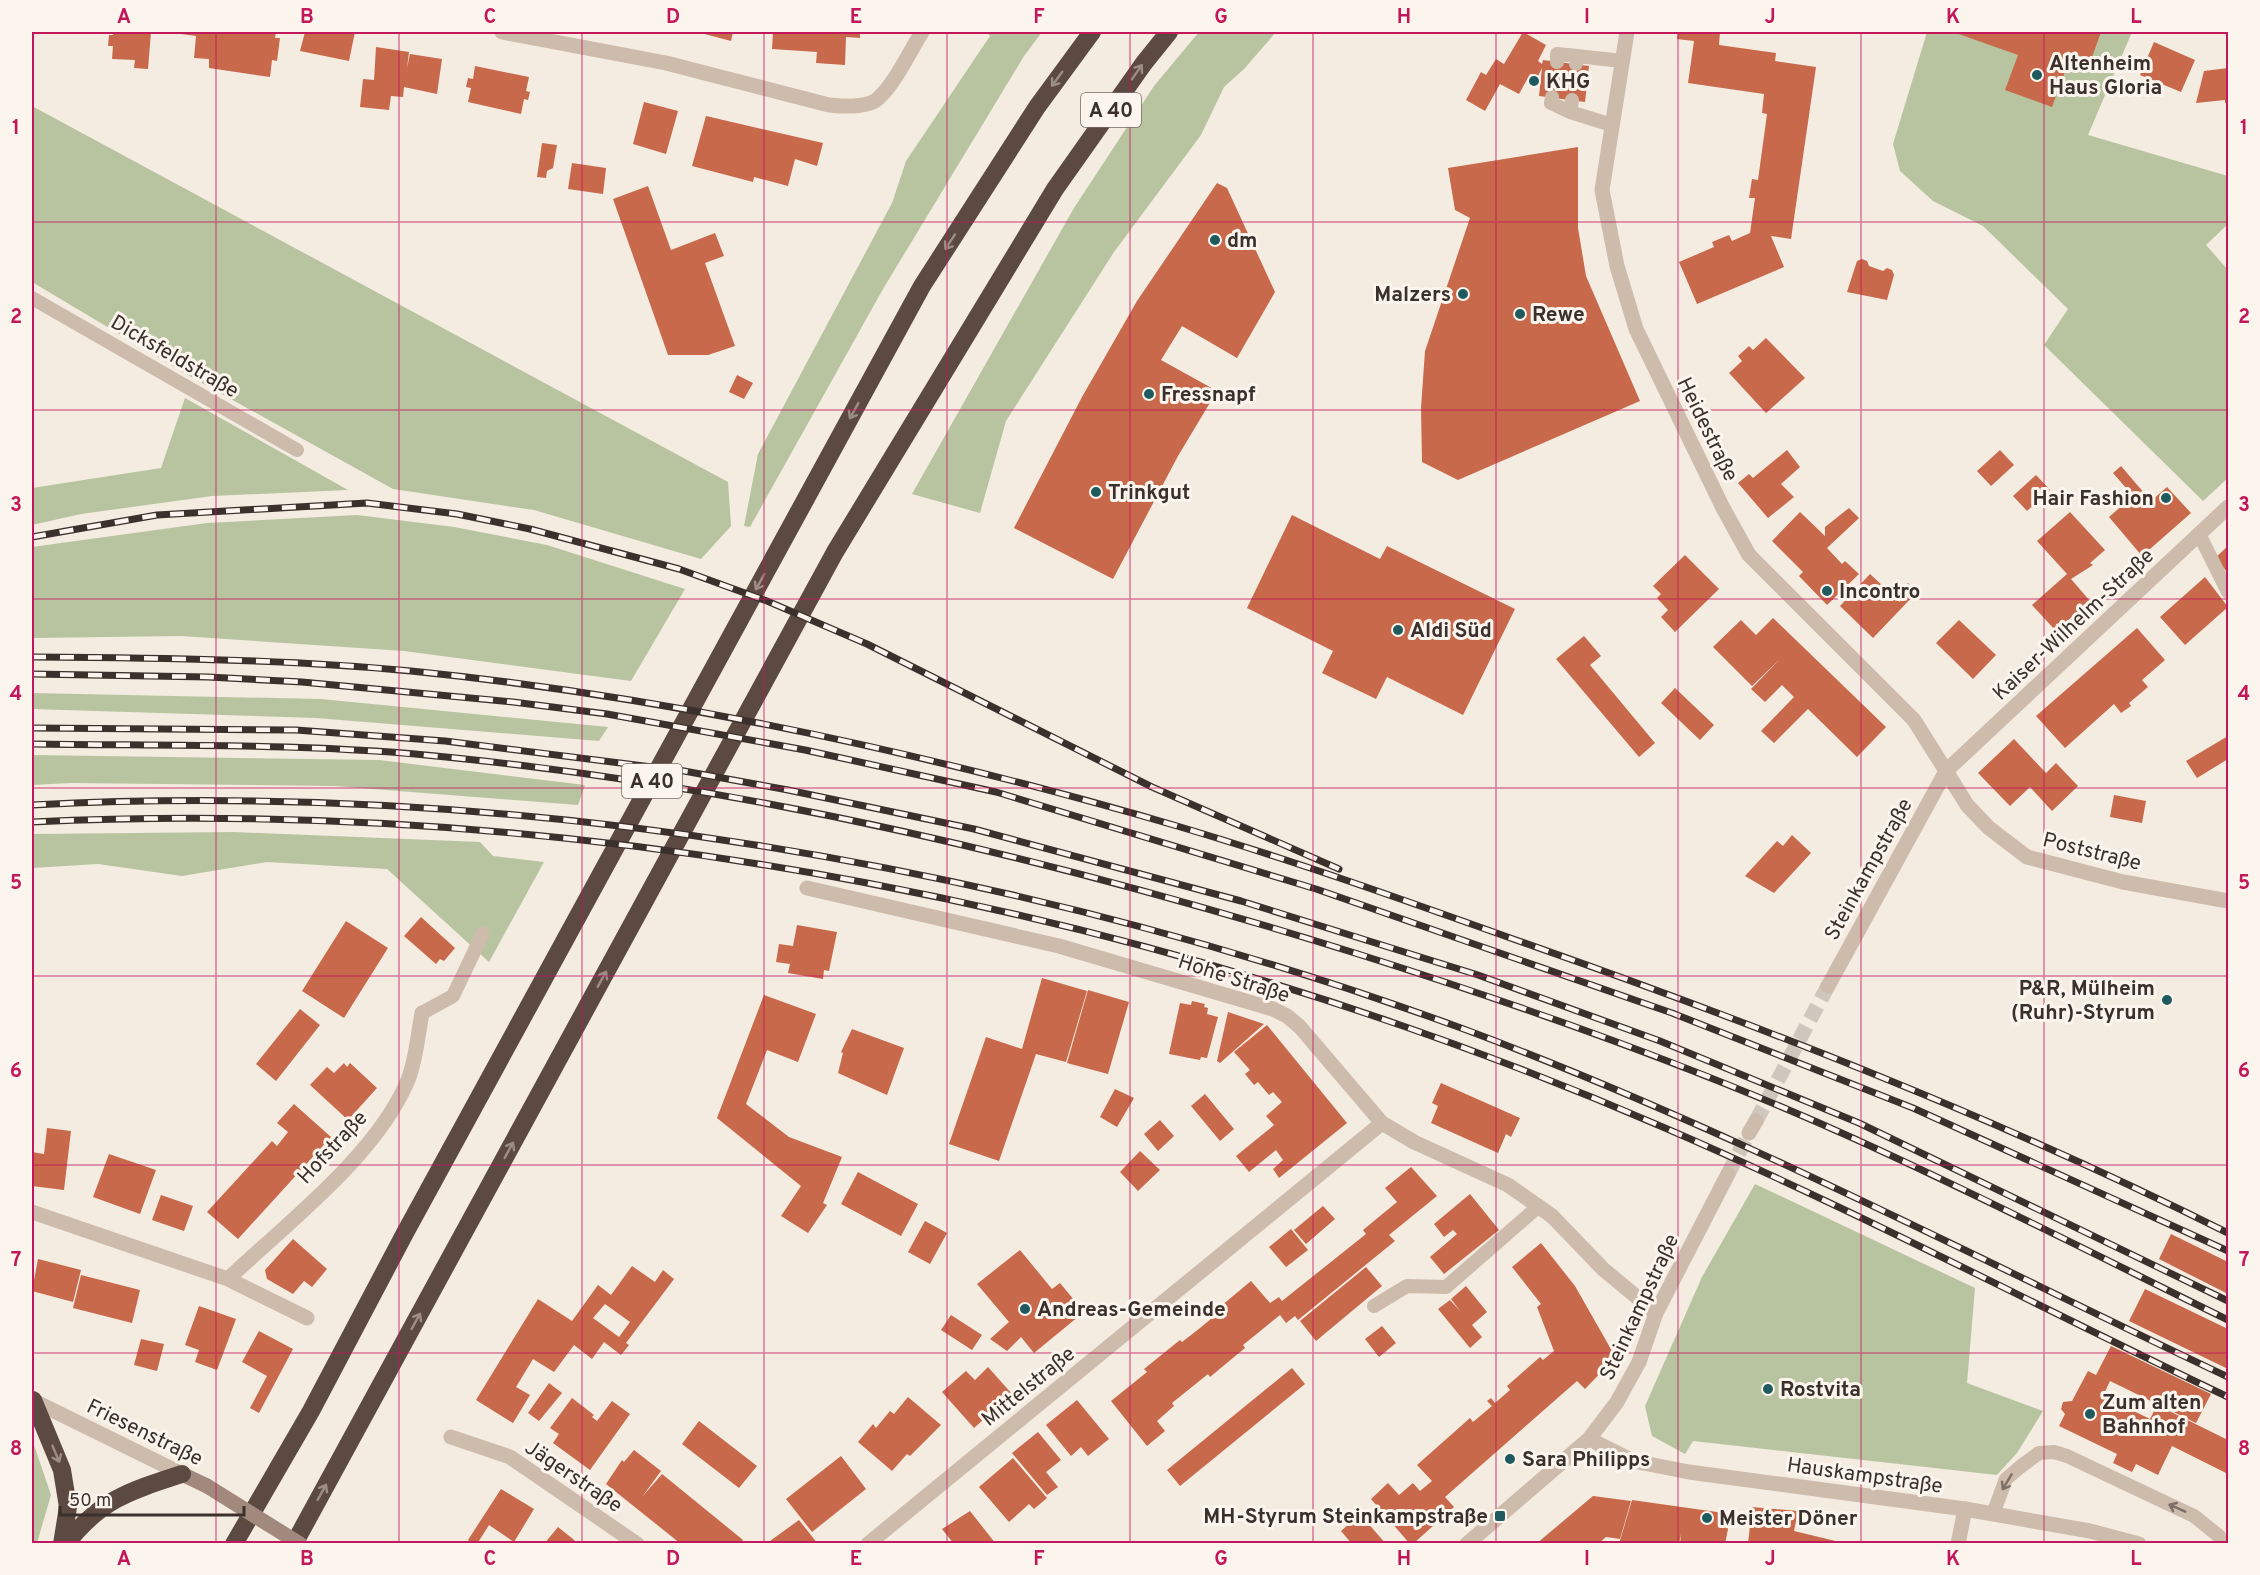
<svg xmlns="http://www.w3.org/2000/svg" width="2260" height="1575" viewBox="0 0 2260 1575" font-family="Overpass,sans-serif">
<rect width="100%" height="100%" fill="#f4ebe1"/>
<path fill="#b8c4a0" d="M987,32H1042L1024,56L883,289L750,527L744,526L758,454L892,203L906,161L990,36Z
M1199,32H1276L1244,69L1224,87L1201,135L1114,252L1006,421L980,513L912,494L1074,208L1154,86Z
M1927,32H2132L2088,135L2228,176V224L2206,245L2228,270V478L2203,501L2044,345L2068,309L1983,226L1933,201L1900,171L1893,144Z
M32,106L728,482L731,526L701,559L534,510L393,489L193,378L32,282Z
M185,398L348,490L212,496L81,514L32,525V488L161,468Z
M357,515L454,527L547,545L685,589L631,681L404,651L181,636L32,638V547L207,523Z
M32,693L321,699L608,727L599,741L316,718L32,709Z
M32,755L379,760L585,785L578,805L335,786L71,783L32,785Z
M234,832L480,842L493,856L544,862L489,962L387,869L267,862L182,876L98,864L32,868V834Z
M1755,1184L1975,1288L1967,1383L2043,1411L2017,1453L1997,1475L1693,1441L1685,1454L1652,1436L1645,1406L1702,1277Z
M32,1439L51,1495L37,1543H32Z"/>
<path fill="#c8694b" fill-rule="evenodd" d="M114,32H151L148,69L134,68L135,60L112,59L113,46H108L109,35H113Z
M166,32H276L275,38H280L277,61L272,60L270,77L209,68V59L194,58L196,36Z
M305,32H355L349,61L300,51Z
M697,32H733L731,41Z
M773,32H860V38L846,37L845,65L816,63L817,52L772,49Z
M1523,32L1546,45L1538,61L1542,64L1543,60L1589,66L1585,102L1539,96L1542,68L1538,76L1530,74L1519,94L1500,84L1485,111L1466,100L1481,72L1486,75L1496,59L1504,64Z
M1678,32H1720L1719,45L1776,53L1775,61L1816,67L1791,239L1771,236L1784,267L1697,304L1679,262L1714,247L1712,242L1729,235L1732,241L1750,233L1755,198H1749L1752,179L1758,180L1767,114L1762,113L1764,94L1688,83L1694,41L1677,39Z
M1953,32H2101L2091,60L2072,53L2052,107L2005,90L2018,55Z
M2154,42L2195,60L2181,92L2140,75Z
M376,47L409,52L407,68L410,54L442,59L437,94L404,87L403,97L391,96L389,110L360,107L363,79L374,80Z
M475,66L529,77L526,91L530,92L528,100L524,99L521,114L468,102L471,88L466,87L468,78L473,79Z
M2228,68V103H2225V100L2196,103L2204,71Z
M644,102L678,111L666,154L633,144Z
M706,116L823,143L817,166L795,159L788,186L754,177L753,182L692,166Z
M542,143L557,145L553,168L547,171L546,178L537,177Z
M1578,147V228L1586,276L1640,401L1458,480L1422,462L1421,408L1425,351L1470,218L1455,210L1448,168Z
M572,163L606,168L603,194L568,189Z
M1217,183L1227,188L1275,292L1237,358L1182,326L1161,360L1217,391L1178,456L1113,579L1014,528L1082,397L1137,301Z
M648,186L671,250L715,233L724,256L705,263L735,346L708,355H668L613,199Z
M1862,259L1867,261L1869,266L1883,271L1887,268L1892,270L1894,275L1887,300L1847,292L1857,261Z
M1766,338L1805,378L1766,413L1729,373L1742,361L1738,356L1749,346L1753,350Z
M737,375L753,383L744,399L729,392Z
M1787,450L1800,467L1781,484L1794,497L1768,518L1738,483L1749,474L1753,478Z
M2000,450L2014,465L1991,486L1977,471Z
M2121,466L2151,501L2167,487L2191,513L2142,556L2109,517L2133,496L2113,473Z
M2036,475L2050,490L2027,511L2013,496Z
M1849,508L1859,518L1827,548L1842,564L1845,561L1859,574L1827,605L1799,576L1803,572L1772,541L1800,512L1825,536V527Z
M2070,512L2105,550L2090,563L2093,565L2071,579L2090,601L2056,631L2032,605L2067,574L2037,541Z
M1292,515L1380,559L1387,546L1515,609L1463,715L1387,677L1376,699L1322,673L1333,651L1247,608Z
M2228,546V573L2215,558Z
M1685,555L1719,589L1675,632L1661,617L1668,610L1657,598L1661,594L1653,586Z
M1870,574L1900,602V591L1908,583L1917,592L1873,638L1840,606Z
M2205,577L2228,607L2185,645L2160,617Z
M1773,618L1886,727L1857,757L1808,709L1774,743L1761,731L1794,697L1782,685L1765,702L1751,689L1781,658L1752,686L1713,647L1741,620L1756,635Z
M1959,620L1996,655L1973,679L1936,643Z
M2137,628L2165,660L2142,680L2148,687L2129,703L2131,706L2121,713L2114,704L2065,748L2036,716Z
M1584,636L1601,656L1590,665L1655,743L1639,757L1556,659Z
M1675,688L1714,725L1700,740L1661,703Z
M2228,736V759L2197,778L2186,761Z
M2014,739L2046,773L2056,763L2078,786L2052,811L2030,787L2010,806L1978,773Z
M2114,795L2146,801L2142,823L2110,817Z
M1792,835L1811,853L1774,893L1745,876L1777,841L1783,846Z
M421,917L455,948L444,961L440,959L436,964L404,936Z
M346,921L388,948L344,1018L302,991Z
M797,925L837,932L829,971L824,970L823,979L788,973L790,964L776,962L779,944L793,946Z
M1042,978L1087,991L1066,1062L1036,1054L999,1161L949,1144L986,1037L1022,1049Z
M1088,990L1129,1002L1108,1074L1067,1063Z
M764,995L816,1014L798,1062L767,1050L746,1104L789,1137L842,1157L823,1203L827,1205L808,1233L781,1216L801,1186L717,1118Z
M1192,1001L1205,1004L1204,1007L1208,1008L1207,1014L1218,1017L1207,1058L1201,1057L1200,1060L1169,1054L1180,1003L1191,1005Z
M300,1009L320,1025L276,1081L256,1064Z
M1228,1012L1264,1024L1220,1063L1217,1061Z
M1267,1025L1347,1123L1279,1178L1273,1169L1283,1160L1276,1150L1249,1172L1236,1156L1274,1125L1266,1116L1282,1102L1273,1092L1269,1095L1258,1082L1254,1085L1245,1074L1250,1070L1234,1052Z
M852,1029L904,1048L887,1095L838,1073L843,1053L841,1052Z
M344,1063L347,1067L350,1063L377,1088L348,1120L310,1085L327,1067L334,1073Z
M1441,1083L1520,1118L1511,1137L1506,1134L1498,1153L1431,1123L1438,1106L1432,1103Z
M1115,1089L1134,1098L1117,1127L1100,1117Z
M1205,1094L1234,1129L1220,1141L1191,1106Z
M294,1104L331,1137L238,1239L207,1212L272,1141L277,1146L288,1132L277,1123Z
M1160,1120L1174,1136L1158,1151L1144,1134Z
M47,1128L71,1131L64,1190L32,1186V1152L44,1154Z
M1140,1151L1160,1170L1138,1191L1120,1172Z
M109,1154L156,1170L140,1214L93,1197Z
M1411,1167L1437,1196L1389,1235L1395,1241L1298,1320L1295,1316L1286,1323L1280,1315L1243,1345L1245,1348L1228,1362L1210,1377L1208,1374L1172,1403L1174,1406L1157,1421L1165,1431L1147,1446L1111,1401L1147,1372L1144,1369L1180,1340L1182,1342L1200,1328L1217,1314L1215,1311L1251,1281L1270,1303L1279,1297L1282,1301L1366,1234L1363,1230L1397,1202L1385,1188Z
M858,1172L918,1204L901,1236L841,1204Z
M1470,1194L1499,1230L1444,1274L1430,1257L1457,1234L1453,1230L1444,1237L1434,1224Z
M161,1195L193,1206L184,1231L152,1220Z
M1323,1206L1335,1219L1306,1244L1294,1230Z
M925,1221L947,1233L930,1264L908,1252Z
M1291,1229L1308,1250L1286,1267L1269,1247Z
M2171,1234L2228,1262V1294L2159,1259Z
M293,1239L327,1269L312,1287L304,1281L293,1294L267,1279L265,1270Z
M1541,1243L1575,1286L1612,1351L1611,1362L1585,1389L1577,1381L1445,1497L1454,1507L1413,1544H1410L1371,1499L1388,1483L1399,1495L1413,1483L1420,1491L1432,1481L1417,1465L1470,1418L1473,1422L1492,1406L1487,1401L1491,1398L1495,1403L1510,1390L1507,1386L1540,1357L1543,1360L1554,1351L1537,1307L1541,1304L1512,1267Z
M1020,1250L1052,1289L1060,1283L1084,1312L1034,1353L1021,1337L1007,1351L990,1339L1009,1322L977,1284Z
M38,1259L81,1270L73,1302L32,1291Z
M632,1266L655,1282L663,1270L674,1279L626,1343L629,1345L621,1355L604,1342L592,1359L574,1345L554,1372L533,1359L516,1387L530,1395L513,1423L476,1400L538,1299L572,1321L598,1285L611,1295ZM605,1304L630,1322L619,1337L593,1318Z
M1366,1267L1382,1286L1316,1341L1300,1321Z
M81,1275L140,1290L132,1323L73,1308Z
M1466,1286L1487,1312L1472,1325L1482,1337L1470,1348L1438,1309L1450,1300L1461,1312L1451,1299Z
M2145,1289L2228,1329V1369L2129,1321Z
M199,1306L236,1319L217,1370L195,1362L199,1350L185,1345Z
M951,1315L982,1335L972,1350L941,1330Z
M1382,1326L1396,1343L1379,1357L1365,1339Z
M259,1331L293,1349L259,1413L250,1408L267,1376L242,1362Z
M141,1339L164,1344L157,1371L134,1365Z
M2111,1346L2211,1394L2196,1423L2110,1381L2103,1396L2150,1419L2157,1405L2228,1440V1474L2172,1446L2158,1475L2136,1464L2132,1472L2113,1463L2117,1454L2059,1426L2065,1414L2061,1409L2063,1402L2072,1401L2088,1371L2096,1375Z
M988,1367L1012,1394L974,1428L942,1392L966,1371L975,1380Z
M1292,1368L1305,1384L1180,1486L1167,1470Z
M549,1383L562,1393L539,1421L528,1413Z
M908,1397L941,1425L910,1456L907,1454L892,1471L858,1442L873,1424L876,1428L890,1411L894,1414Z
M572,1398L594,1415L592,1417L597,1421L612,1401L630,1414L590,1470L553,1443L559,1434L550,1428Z
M1077,1400L1109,1439L1088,1456L1081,1447L1071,1456L1046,1425Z
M699,1421L757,1466L739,1488L682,1444Z
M1038,1432L1061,1460L1046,1472L1058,1487L1047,1495L1012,1453Z
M634,1450L661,1471L642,1497L662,1474L743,1540L740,1544H681L606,1484L622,1460L624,1462Z
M841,1456L866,1489L812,1532L786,1499Z
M1013,1458L1047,1498L1034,1509L1029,1504L1009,1522L979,1487Z
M501,1489L534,1509L514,1542L489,1525L477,1544H473L468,1540Z
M1593,1496L1631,1501L1620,1539L1606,1537L1598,1544H1536Z
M1632,1500L1731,1514L1725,1544H1680L1681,1534L1679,1544L1636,1541L1635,1544H1619Z
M1752,1507L1798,1511L1794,1531L1848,1544H1748Z
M970,1511L996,1544H954L942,1529Z
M1360,1514L1386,1544H1352L1341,1531Z
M799,1520L818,1544H772L770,1541Z
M558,1527L573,1539L578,1544H544Z"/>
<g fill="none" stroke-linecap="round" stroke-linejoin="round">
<path stroke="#cfc6bd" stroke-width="15" stroke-dasharray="15 8" stroke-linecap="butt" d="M1756,1121L1828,986
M1728,1174L1749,1133"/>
<path stroke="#cdbbac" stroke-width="14" d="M1557,62V54L1577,56
M1576,64L1577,56L1622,61
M1552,97L1551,103L1570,112
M1572,100L1570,112L1612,125
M32,298L297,450
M2199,534L2228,592
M422,1013L453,996L483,933
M1374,1306L1407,1286L1446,1287L1539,1206
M1993,1514L2006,1479L2020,1467L2039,1453L2054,1452L2067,1456L2194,1516L2219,1536L2221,1544"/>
<path stroke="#cdbbac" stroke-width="15" d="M502,32L666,63L829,105C842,106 862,108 875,101C893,88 910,51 922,32
M1946,771L1967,805L1989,828L2027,857L2123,882L2228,901
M807,888L1059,946L1273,1009L1287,1016L1300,1027L1382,1123L1414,1142L1508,1185L1552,1216L1603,1269L1656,1313
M32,1212L228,1279C287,1223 377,1155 408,1080C416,1060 418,1034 422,1013
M228,1279L307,1318
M451,1437L510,1457L637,1544
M868,1544L1382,1123
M1958,1544L1965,1509"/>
<path stroke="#cdbbac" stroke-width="15" d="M1627,32L1602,190L1617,266L1636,329L1723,508L1749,555L1914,720L1946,771
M1828,986L1946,771L2228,507
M1749,1133L1756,1121
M32,1400L182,1474
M1589,1439L1633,1461L1689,1472L1965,1509L2090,1531L2139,1544
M1467,1544L1589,1439L1617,1402L1639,1362L1656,1313L1728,1174"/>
<path stroke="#a18a7d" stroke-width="15" d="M182,1474L207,1486"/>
<path stroke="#5c4a42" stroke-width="18" d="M33,1400L62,1470L68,1507L62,1544
M66,1544C101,1499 130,1491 182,1474
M234,1544L311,1411L405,1233L922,286L1037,107L1092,32
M294,1544L835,552L1055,189L1144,63L1169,32"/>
<defs>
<path id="rail" d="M32,537L157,515L367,503L457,514L530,529L679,569L767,601L867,644L1152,787L1339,869
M32,657C158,658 285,659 411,671C671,697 927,753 1177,826C1292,860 1404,900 1516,940C1759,1025 1998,1118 2228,1233
M32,674L208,677L302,682L513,702L607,714L805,750L996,792L1316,889L1672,1013L1913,1108L2228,1251
M32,728L296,730L445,741L684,771L788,790L974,829L1241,901L1478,975L1660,1041L1859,1123L2228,1301
M32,744C170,746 309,743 446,757C756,788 1061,861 1358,954C1526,1007 1694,1066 1855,1139C1981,1196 2104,1259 2228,1320
M32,805C512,780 1009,863 1461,1028C1725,1126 1974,1257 2228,1377
M32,822C586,796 1157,908 1665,1128C1856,1210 2040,1308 2228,1397"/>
</defs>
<use href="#rail" stroke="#3b302b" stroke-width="7"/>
<use href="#rail" stroke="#fbf5ee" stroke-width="4.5" stroke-dasharray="14" stroke-linecap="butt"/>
<path stroke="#a18a7d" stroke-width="15" d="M207,1486L300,1544"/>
</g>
<defs><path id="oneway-shaft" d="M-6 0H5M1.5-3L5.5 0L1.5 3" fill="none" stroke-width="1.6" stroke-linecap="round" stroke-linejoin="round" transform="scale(1.5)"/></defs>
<g stroke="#9c8e87">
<use href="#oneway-shaft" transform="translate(1137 72) rotate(-55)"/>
<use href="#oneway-shaft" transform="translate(1057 79) rotate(126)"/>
<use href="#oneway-shaft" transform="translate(950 242) rotate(123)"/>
<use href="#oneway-shaft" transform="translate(854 411) rotate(119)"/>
<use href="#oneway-shaft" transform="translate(760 582) rotate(119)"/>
<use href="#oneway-shaft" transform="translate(602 979) rotate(-61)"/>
<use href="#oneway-shaft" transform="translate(509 1150) rotate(-61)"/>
<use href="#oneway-shaft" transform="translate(416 1321) rotate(-61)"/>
<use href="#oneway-shaft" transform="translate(56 1454) rotate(67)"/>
<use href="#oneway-shaft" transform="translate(322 1492) rotate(-61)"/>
</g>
<g stroke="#7d6f65">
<use href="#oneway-shaft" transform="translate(2007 1482) rotate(121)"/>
<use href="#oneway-shaft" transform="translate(2177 1508) rotate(-156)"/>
</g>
<path fill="none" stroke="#c2185b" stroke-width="1.5" stroke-opacity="0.55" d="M216,32V1544M399,32V1544M582,32V1544M764,32V1544M947,32V1544M1130,32V1544M1313,32V1544M1496,32V1544M1678,32V1544M1861,32V1544M2044,32V1544M32,222H2228M32,410H2228M32,599H2228M32,788H2228M32,976H2228M32,1165H2228M32,1353H2228"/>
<g fill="#1f5a5e" stroke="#fbf5ee" stroke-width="2">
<circle cx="2037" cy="75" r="6"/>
<circle cx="1534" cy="81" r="6"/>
<circle cx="1215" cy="240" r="6"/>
<circle cx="1463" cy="294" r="6"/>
<circle cx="1520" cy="314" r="6"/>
<circle cx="1149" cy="394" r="6"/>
<circle cx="1096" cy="492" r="6"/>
<circle cx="2166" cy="498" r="6"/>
<circle cx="1827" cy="591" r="6"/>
<circle cx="1398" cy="630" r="6"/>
<circle cx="2167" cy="1000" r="6"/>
<circle cx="1025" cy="1309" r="6"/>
<circle cx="1768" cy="1389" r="6"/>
<circle cx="2090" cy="1414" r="6"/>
<circle cx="1510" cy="1459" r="6"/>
<rect x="1494" y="1510" width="12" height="12" rx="3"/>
<circle cx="1707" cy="1518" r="6"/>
</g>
<g text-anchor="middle" stroke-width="6" stroke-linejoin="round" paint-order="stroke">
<g fill="#fbf5ee" stroke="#756b66" stroke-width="1.5">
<rect x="1081" y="93" width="60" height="34" rx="4.5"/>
<rect x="622" y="764" width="60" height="34" rx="4.5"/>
</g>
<g font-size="20" font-weight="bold" fill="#3b302b">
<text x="1111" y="117">A 40</text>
<text x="652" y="788">A 40</text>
</g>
<g font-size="21" font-weight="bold" fill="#3b302b" stroke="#fbf5ee" text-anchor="start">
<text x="2049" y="70">Altenheim<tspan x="2049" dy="24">Haus Gloria</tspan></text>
<text x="1546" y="88">KHG</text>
<text x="1227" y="247">dm</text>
<text x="1451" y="301" text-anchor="end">Malzers</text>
<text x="1532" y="321">Rewe</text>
<text x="1161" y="401">Fressnapf</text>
<text x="1108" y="499">Trinkgut</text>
<text x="2154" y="505" text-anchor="end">Hair Fashion</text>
<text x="1839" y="598">Incontro</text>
<text x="1410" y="637">Aldi Süd</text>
<text x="2155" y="995" text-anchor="end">P&amp;R, Mülheim<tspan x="2155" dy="24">(Ruhr)-Styrum</tspan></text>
<text x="1037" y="1316">Andreas-Gemeinde</text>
<text x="1780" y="1396">Rostvita</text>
<text x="2102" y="1409">Zum alten<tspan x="2102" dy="24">Bahnhof</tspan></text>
<text x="1522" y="1466">Sara Philipps</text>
<text x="1488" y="1523" text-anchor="end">MH-Styrum Steinkampstraße</text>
<text x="1719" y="1525">Meister Döner</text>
</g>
<g font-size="21" fill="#3b302b" stroke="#fbf5ee">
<text transform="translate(175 356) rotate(30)" y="7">Dicksfeldstraße</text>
<text transform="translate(1708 429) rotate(64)" y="7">Heidestraße</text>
<text transform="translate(2073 624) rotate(-43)" y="7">Kaiser-Wilhelm-Straße</text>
<text transform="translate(2092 851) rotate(14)" y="7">Poststraße</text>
<text transform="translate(1868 869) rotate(-61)" y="7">Steinkampstraße</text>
<text transform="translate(1234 978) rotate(18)" y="7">Hohe Straße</text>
<text transform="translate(332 1147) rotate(-47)" y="7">Hofstraße</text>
<text transform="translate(1639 1307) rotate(-65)" y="7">Steinkampstraße</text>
<text transform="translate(1028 1386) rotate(-39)" y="7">Mittelstraße</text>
<text transform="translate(145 1432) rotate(26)" y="7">Friesenstraße</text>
<text transform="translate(1865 1475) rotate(8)" y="7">Hauskampstraße</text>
<text transform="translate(574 1476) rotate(34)" y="7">Jägerstraße</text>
</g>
</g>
<rect width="2260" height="1575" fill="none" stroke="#fbf5ee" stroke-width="66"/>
<path d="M60 1506v9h184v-9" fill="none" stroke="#3b302b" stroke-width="3"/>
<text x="69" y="1506" font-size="18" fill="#3b302b" stroke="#fbf5ee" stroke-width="4.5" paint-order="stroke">50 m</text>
<rect x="33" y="33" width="2194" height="1509" fill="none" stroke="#c2185b" stroke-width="2"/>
<g font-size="20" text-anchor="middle" font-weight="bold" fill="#c2185b">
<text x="124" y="23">A</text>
<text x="307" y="23">B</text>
<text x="490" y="23">C</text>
<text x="673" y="23">D</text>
<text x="856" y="23">E</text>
<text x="1039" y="23">F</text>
<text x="1221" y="23">G</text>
<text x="1404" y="23">H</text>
<text x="1587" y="23">I</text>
<text x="1770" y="23">J</text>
<text x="1953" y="23">K</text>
<text x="2136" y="23">L</text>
<text x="16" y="134">1</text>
<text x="2244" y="134">1</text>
<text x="16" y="323">2</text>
<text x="2244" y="323">2</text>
<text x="16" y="511">3</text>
<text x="2244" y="511">3</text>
<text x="16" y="700">4</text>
<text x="2244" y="700">4</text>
<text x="16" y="889">5</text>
<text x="2244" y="889">5</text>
<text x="16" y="1077">6</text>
<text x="2244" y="1077">6</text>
<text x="16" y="1266">7</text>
<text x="2244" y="1266">7</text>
<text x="16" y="1455">8</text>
<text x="2244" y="1455">8</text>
<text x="124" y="1565">A</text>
<text x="307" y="1565">B</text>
<text x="490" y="1565">C</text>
<text x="673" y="1565">D</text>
<text x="856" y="1565">E</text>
<text x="1039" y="1565">F</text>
<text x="1221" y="1565">G</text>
<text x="1404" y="1565">H</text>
<text x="1587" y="1565">I</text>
<text x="1770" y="1565">J</text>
<text x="1953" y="1565">K</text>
<text x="2136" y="1565">L</text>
</g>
</svg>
